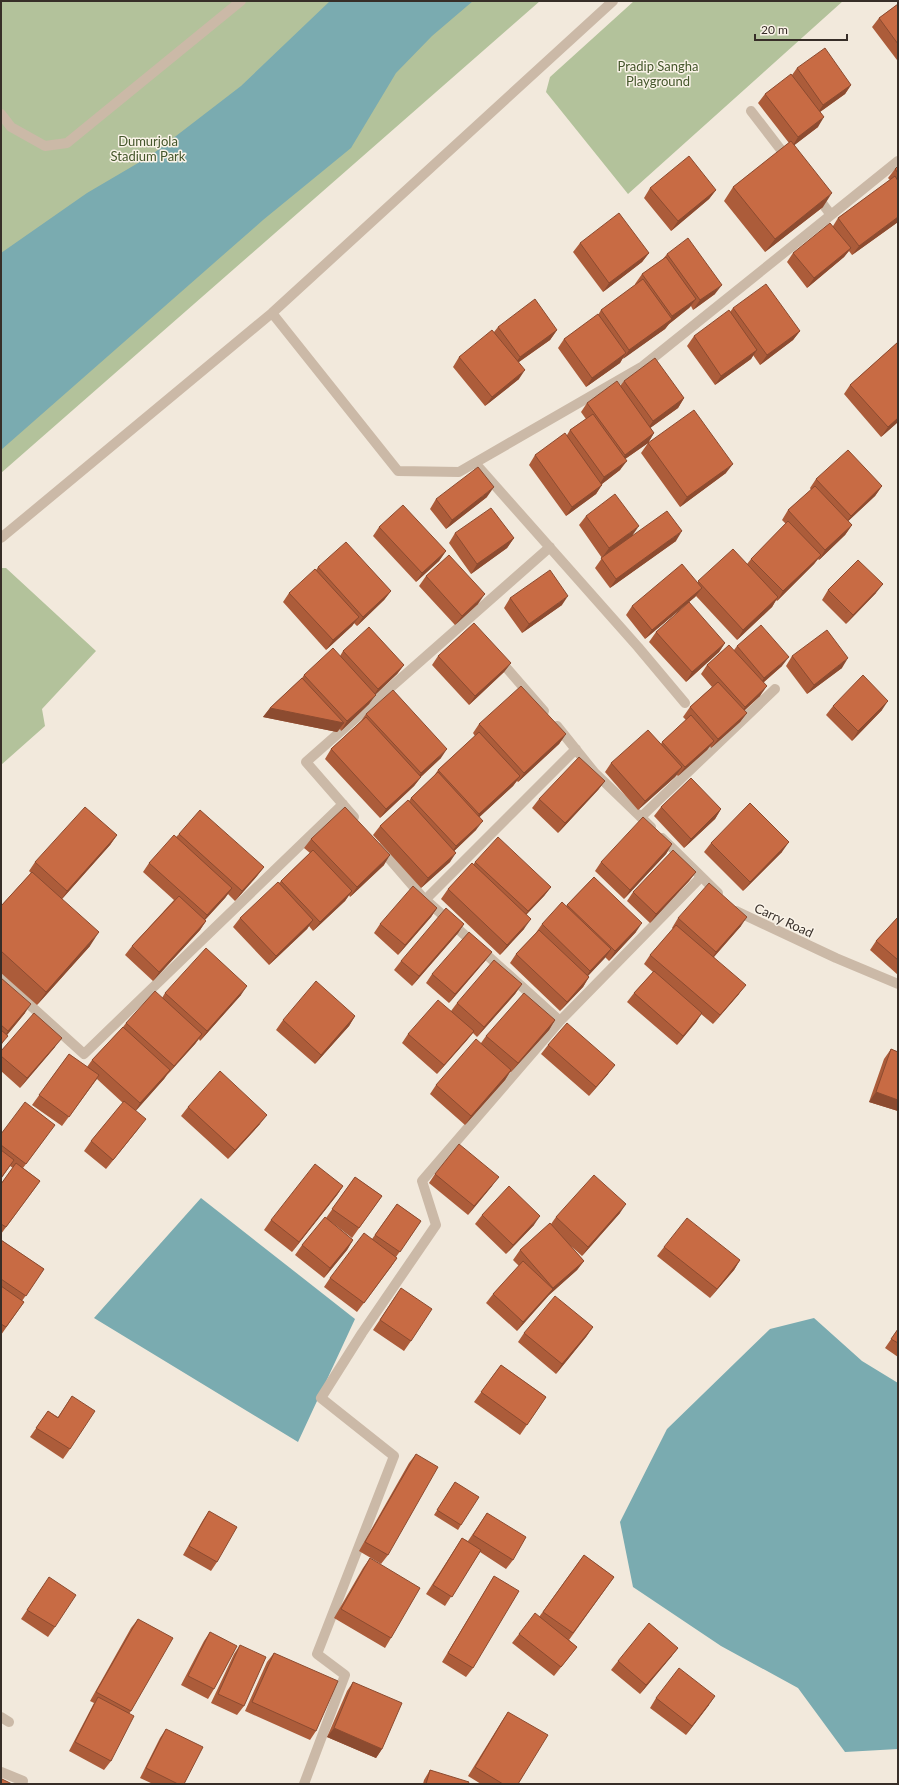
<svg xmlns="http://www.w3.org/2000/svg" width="899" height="1785" viewBox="0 0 899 1785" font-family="Lato,sans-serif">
<rect width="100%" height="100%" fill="#f2e9dc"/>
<path fill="#b3c29b" d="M1,1H540L1,473Z
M634,1H843L628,194L546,92L550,77Z
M1,568H6L96,651L42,709L45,726L1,765Z"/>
<path fill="#7aabb0" d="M330,1H473L432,36L396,73L351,148L263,220L1,450V253L87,193L150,156L241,86Z
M201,1198L355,1319L298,1442L94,1318Z
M814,1318L862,1361L898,1383V1749L845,1752L798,1688L721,1646L633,1587L620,1522L667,1429L770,1329Z"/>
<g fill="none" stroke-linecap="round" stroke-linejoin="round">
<path stroke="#cbb9a7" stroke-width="10" d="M751,111L788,159
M1,114L11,127L45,146L67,143L241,1
M831,215L898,161
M272,313L398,471L459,472L643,366L831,215L816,195
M475,463L638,647L685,703
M1,538L272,313L613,1
M498,658L544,711
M557,726L594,772L651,827
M354,817L306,762L550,547
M641,817L775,689
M662,838L718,893
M380,848L425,900L576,749
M427,901L560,1021L701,877
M736,911L836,958L898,984
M1,979L84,1054L343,804
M1,1717L9,1722
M1,1772L23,1781
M304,1784L345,1675L317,1654L394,1456L321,1398L362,1333L436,1225L422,1181L560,1021"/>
</g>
<path fill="#ac5c3a" d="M898,4V59L897,60L872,27L879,18Z
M797,68L851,85L845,94L820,112L818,127L794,145L823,207L765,252L724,201L733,187L789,143L758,103L765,94L792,75Z
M898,166V222L852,255L849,251L844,257L807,288L787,262L793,253L833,226L838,218L890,180L888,178L895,169Z
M650,188L716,190L709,199L671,231L644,198Z
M580,243L649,253L642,262L603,292L573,252Z
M667,254L715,294L693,310L691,306L689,308L669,324L665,329L622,359L620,363L586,387L558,348L564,339L598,315L601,310L636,285L635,284L642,274L663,259Z
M733,308L800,331L793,340L760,365L753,355L751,359L715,385L687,346L694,336L730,312Z
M498,327L557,330L550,340L519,362V379L485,406L453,367L459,357L494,332Z
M898,342V422L881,437L844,394L850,385Z
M624,381L684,398L678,408L650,428L654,433L648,443L625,459L620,470L602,484L596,494L566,516L529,465L535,455L567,435L570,430L586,419L581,412L587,403L620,386Z
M648,443L726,473L680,507L641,453Z
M816,479L882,486L875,496L848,521L852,525L845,535L819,560L818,559L814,564L777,601L776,600L772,607L737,640L696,596L695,597L645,639L626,615L632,606L698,583V581L747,564L751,559L786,524L782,520L788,510L811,490L810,488Z
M487,497L446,529L430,509L436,499Z
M586,516L632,536L676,541L610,588L595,568L602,558L579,525Z
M379,527L446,551L439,561L416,582L373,536Z
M455,533L514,538L507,548L471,574L449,543Z
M318,567L391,591L384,600L357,626L354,623L352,626L326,650L283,602L289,593L316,570Z
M426,576L478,604L455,625L419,586Z
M828,590L876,593L846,624L822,600Z
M510,598L562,605L522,633L504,608Z
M656,632L725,643L719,652L686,682L649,642Z
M737,646L782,666L763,683L760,696L744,711L747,713L740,722L711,748L710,746L707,750L678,776L677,775L675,777L638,810L605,772L611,763L661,744L662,742L686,720L683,717L690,707L712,687L701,674L707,665L734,650Z
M343,651L404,665L397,674L375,694L369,704L341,731L340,729L337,732L263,717L270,708L302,678L304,675L340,656Z
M438,656L511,663L504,672L469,705L432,665Z
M792,656L842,668L807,694L786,666Z
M833,706L882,710L852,741L826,715Z
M366,714L441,758L421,777L414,786L380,818L325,759L331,749L361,721Z
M479,724L566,734L559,744L518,782L517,781L513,786L479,817L476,830L454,851L450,862L421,888L373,835L380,826L409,801L411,798L434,776L438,770L475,736L473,733Z
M605,781L598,790L558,833L532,808L539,799Z
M661,807L721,809L715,819L684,848L654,816Z
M179,834L264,867L257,876L235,901L228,894L225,898L205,920L206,921L200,930L153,981L125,955L132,946L174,900L143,872L149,863L176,837Z
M117,835L110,845L62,899L90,946L37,1005L1,973V906L31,873L29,871L35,862Z
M311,839L384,865L350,897L349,895L345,901L313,931L309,926L307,929L269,965L233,927L240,918L279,883L281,881L310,853L304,848Z
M711,843L782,852L743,891L704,852Z
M672,844L666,854L624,899L595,871L601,862Z
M475,862L551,887L544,896L526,915L524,929L500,955L441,899L448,889L473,865Z
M696,872L689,881L650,923L627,901L633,892Z
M594,877L636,932L609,961L605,957L588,976L589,977L583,987L560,1011L510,963L516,954L535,934L542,924L566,906Z
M437,908L431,917L398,955L374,933L380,924Z
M898,917V975L870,950L876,941Z
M678,918L741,926L714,957L739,994L713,1024L701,1014L696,1022L677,1045L627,1002L634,993L653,972L644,964L650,955L673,929L672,928Z
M464,924L458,933L412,986L394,970L401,961Z
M492,952L485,961L449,1003L426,983L432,974Z
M1,978L25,1013L7,1035L1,1046Z
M522,984L515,994L477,1037L473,1033L467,1040L437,1074L402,1043L408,1034L451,1011L457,1003Z
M165,993L241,995L200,1041L199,1039L195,1044L167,1075L164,1079L135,1111L139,1128L106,1169L84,1151L91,1141L123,1103L97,1079L62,1126L32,1105L69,1054L87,1067L92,1060L123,1027L126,1023L162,998Z
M355,1016L349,1026L315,1064L276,1030L283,1020Z
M555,1020L549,1030L511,1072H510L505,1080L465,1125L430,1094L436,1085L481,1043L486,1036Z
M548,1045L608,1074L589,1096L541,1054Z
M55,1047L20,1088L1,1071V1051Z
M891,1049L898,1052V1111L869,1102L884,1059Z
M188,1107L260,1124L228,1159L181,1116Z
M1,1134H48L23,1168L40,1181L1,1234V1184L13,1168L10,1166L1,1179Z
M435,1174L492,1186L468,1215L429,1183Z
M355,1177L382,1196L352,1238L330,1221L353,1240L347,1250L324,1278L295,1255L302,1245L326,1218Z
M343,1186L337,1195L292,1252L264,1230L271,1220Z
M397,1204L421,1221L396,1257L397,1258L391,1267L357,1312L324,1287L330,1278L372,1239Z
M620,1213L582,1256L571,1246L584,1261L577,1270L549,1295L517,1331L486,1303L493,1294L519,1266L513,1260L520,1250L551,1224L556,1217Z
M482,1215L534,1225L506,1254L475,1224Z
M1,1240L44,1269L22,1301L24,1302L1,1335Z
M664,1247L740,1260L734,1270L710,1298L657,1256Z
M395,1297L411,1341L404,1351L373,1330Z
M593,1327L586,1337L556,1374L518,1342L524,1333Z
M898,1329V1357L885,1348Z
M501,1365L546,1397L520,1435L474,1402Z
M72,1396L70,1449L63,1459L30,1437L48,1411L58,1417Z
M416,1454L388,1555L381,1564L359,1551L409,1463Z
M455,1482L461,1525L458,1530L434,1515Z
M209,1511L217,1562L211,1571L183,1555L203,1520Z
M487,1513L513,1560L506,1569L480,1552L445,1606L426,1594L462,1538L468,1541Z
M584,1555L614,1577L569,1640L577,1647L570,1656L554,1676L512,1643L519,1634L539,1617Z
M370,1558L391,1638L385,1648L334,1618L363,1568Z
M494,1576L473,1668L466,1677L442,1662L488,1586Z
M43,1586L55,1627L48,1637L21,1619Z
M138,1619L131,1711L129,1714L111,1761L104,1770L69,1751L94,1703L90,1701L131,1628Z
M210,1632L214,1689L208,1699L181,1685L204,1641Z
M240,1645L244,1706L237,1715L211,1703L234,1654Z
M678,1648L671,1657L640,1694L611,1670L618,1661Z
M274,1653L316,1731L310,1740L245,1711L267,1662Z
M353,1682L382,1749L376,1758L327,1737L347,1691Z
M656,1698L709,1705L686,1735L650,1708Z
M508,1712L518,1784H481L468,1776L502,1721Z
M166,1729L184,1784H153L140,1778L160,1738Z
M430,1770L468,1784H423L424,1780Z"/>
<path fill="#8c4b30" d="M851,85L845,94L817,114L823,105Z
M824,117L818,127L792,147L798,137Z
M716,190L709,199L671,231L678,221Z
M832,193L823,207L765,252L775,239Z
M898,217V222L852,255L859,246Z
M851,248L844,257L807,288L814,278Z
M649,253L642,262L603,292L609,283Z
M722,285L715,294L693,310L700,300Z
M696,299L689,308L669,324L665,329L623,359L629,350L669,321L672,316Z
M557,330L550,340L513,366L520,357Z
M800,331L793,340L760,365L767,355Z
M757,350L751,359L715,385L721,376Z
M626,353L620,363L586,387L592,378Z
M525,370L519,379L485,406L492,397Z
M684,398L678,408L646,431L653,421Z
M898,418V422L881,437L888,427Z
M654,433L648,443L618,464L625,455Z
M627,461L620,470L598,487L604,477Z
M733,464L726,473L680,507L687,497Z
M602,485L596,494L566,516L572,507Z
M882,486L875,496L844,525L851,516Z
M494,487L487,497L446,529L452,520Z
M852,525L845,535L819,560L825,550Z
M639,526L632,536L602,558L609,548Z
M682,531L676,541L610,588L616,579Z
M514,538L507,548L471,574L477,564Z
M446,551L439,561L416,582L422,573Z
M821,555L814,564L777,601L783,591Z
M883,584L876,593L846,624L853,615Z
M702,588L695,597L645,639L652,630Z
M391,591L384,600L357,626L363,617Z
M485,594L478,604L455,625L462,616Z
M568,596L562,605L522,633L529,624Z
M778,597L772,607L737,640L743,630Z
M359,617L352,626L326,650L333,640Z
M725,643L719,652L686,682L692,672Z
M789,657L782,666L757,688L764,678Z
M848,658L842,668L807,694L814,685Z
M511,663L504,672L469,705L475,696Z
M404,665L397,674L372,698L378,689Z
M767,686L760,696L738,716L745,707Z
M376,695L369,704L341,731L347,721Z
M888,701L882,710L852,741L858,731Z
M270,708L344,723L337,732L263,717Z
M747,713L740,722L711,748L718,739Z
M566,734L559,744L518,782L524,773Z
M714,741L707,750L678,776L685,767Z
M447,749L441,758L415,782L421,773Z
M682,767L675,777L638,810L645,801Z
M520,776L513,786L472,824L479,814Z
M421,777L414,786L380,818L386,809Z
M605,781L598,790L558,833L565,823Z
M721,809L715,819L684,848L691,839Z
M483,821L476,830L449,856L456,846Z
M117,835L110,845L61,900L67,891Z
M789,842L782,852L743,891L750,882Z
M672,844L666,854L624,899L630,890Z
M456,853L450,862L421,888L428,878Z
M390,855L384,865L350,897L357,887Z
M264,867L257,876L235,901L242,891Z
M696,872L689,881L650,923L656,914Z
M551,887L544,896L521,920L528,911Z
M232,888L225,898L201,924L207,915Z
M352,891L345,901L313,931L320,922Z
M437,908L431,917L398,955L405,945Z
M747,917L741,926L710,961L716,952Z
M531,919L524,929L500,955L507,945Z
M313,920L307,929L269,965L276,956Z
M206,921L200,930L153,981L159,972Z
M642,923L636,932L609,961L615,951Z
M464,924L458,933L412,986L419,976Z
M99,932L90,946L37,1005L46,992Z
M611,949L605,958L584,980L590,971Z
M492,952L485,961L449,1003L455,994Z
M589,977L583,987L560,1011L567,1002Z
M522,984L515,994L477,1037L484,1027Z
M746,985L739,994L713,1024L720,1015Z
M247,986L241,995L200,1041L207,1031Z
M31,1004L25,1013L2,1041L8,1031Z
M702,1013L696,1022L677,1045L683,1036Z
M355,1016L349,1026L315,1064L321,1055Z
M555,1020L549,1030L511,1072L518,1063Z
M474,1031L467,1040L437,1074L444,1065Z
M202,1034L195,1044L167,1075L174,1066Z
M62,1038L55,1047L20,1088L27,1078Z
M615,1065L608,1074L589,1096L596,1087Z
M170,1070L164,1079L134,1113L140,1103Z
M511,1070L505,1080L465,1125L471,1116Z
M876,1092L898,1100V1111L869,1102Z
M267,1115L260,1124L228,1159L235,1150Z
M146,1119L139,1128L106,1169L113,1160Z
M499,1177L492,1186L468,1215L474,1206Z
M343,1186L337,1195L292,1252L299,1242Z
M626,1204L620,1213L582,1256L588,1247Z
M540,1216L534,1225L506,1254L513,1245Z
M353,1240L347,1250L324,1278L330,1268Z
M740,1260L734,1270L710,1298L717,1289Z
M584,1261L577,1270L549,1295L517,1331L523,1322L550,1292L553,1288Z
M593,1327L586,1337L556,1374L562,1364Z
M678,1648L671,1657L640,1694L646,1685Z
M715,1696L709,1705L686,1735L692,1726Z
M334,1728L382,1749L376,1758L327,1737Z"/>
<path fill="#c86b44" stroke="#8c4b30" d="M898,4V44L879,18Z
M825,48L851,85L823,105L797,68Z
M791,74L824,117L798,137L765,94Z
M791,141L832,193L775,239L733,187Z
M689,156L716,190L678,221L650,188Z
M898,166V173L895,169Z
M895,176L898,181V217L859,246L838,218Z
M619,213L649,253L609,283L580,243Z
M830,223L851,248L814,278L793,253Z
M688,238L722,285L700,300L667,254Z
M666,257L696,299L672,316L642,274Z
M643,279L672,319L629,350L601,310Z
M766,284L800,331L767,355L733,308Z
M535,299L557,330L520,357L498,327Z
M729,310L757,350L721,376L694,336Z
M598,314L626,353L592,378L564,339Z
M492,330L525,370L492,397L459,357Z
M898,342V418L888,427L850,385Z
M655,358L684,398L653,421L624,381Z
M617,381L654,433L625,455L587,403Z
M694,410L733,464L687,497L648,443Z
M593,414L627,461L604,477L570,430Z
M565,433L602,485L572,507L535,455Z
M848,450L882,486L851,516L816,479Z
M478,467L494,487L452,520L436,499Z
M815,486L852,525L825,550L788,510Z
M615,494L639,526L609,548L586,516Z
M403,505L446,551L422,573L379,527Z
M491,508L514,538L477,564L455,533Z
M667,511L682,531L616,579L601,558Z
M788,521L821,555L783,591L751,559Z
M346,542L391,591L363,617L318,567Z
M733,549L778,597L743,630L698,581Z
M449,555L485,594L462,616L426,576Z
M858,560L883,584L853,615L828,590Z
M682,564L702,588L652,630L632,606Z
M315,569L359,617L333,640L289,593Z
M550,570L568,596L529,624L510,598Z
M689,602L725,643L692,672L656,632Z
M474,623L511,663L475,696L438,656Z
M761,625L789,657L764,678L737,646Z
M369,627L404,665L378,689L343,651Z
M827,630L848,658L814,685L792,656Z
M729,645L767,686L745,707L707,665Z
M333,648L376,695L347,721L304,675Z
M863,675L888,701L858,731L833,706Z
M302,678L344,723L270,708Z
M718,682L747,713L718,739L690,707Z
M521,686L566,734L524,773L479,724Z
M393,690L447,749L421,773L366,714Z
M691,715L714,741L685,767L662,742Z
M366,717L421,777L386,809L331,749Z
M648,730L682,767L645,801L611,763Z
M479,732L520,776L479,814L438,770Z
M579,757L605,781L565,823L539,799Z
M438,772L483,821L456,846L411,798Z
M691,778L721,809L691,839L661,807Z
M408,800L456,853L428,878L380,826Z
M750,803L789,842L750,882L711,843Z
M85,807L117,835L67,891L35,862Z
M345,807L390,855L357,887L311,839Z
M200,810L264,867L242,891L179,834Z
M643,817L672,844L630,890L601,862Z
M174,835L232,888L207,915L149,863Z
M498,837L551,887L528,911L475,862Z
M313,850L352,891L320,922L281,881Z
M673,850L696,872L656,914L633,892Z
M472,863L531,919L507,945L448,889Z
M32,872L99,932L46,992L1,951V906Z
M594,877L642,923L615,951L567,905Z
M278,882L313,920L276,956L240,918Z
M709,883L747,917L716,952L678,918Z
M413,886L437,908L405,945L380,924Z
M179,896L206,921L159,972L132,946Z
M562,902L611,949L590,971L542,924Z
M446,908L464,924L419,976L401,961Z
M898,917V960L876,941Z
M676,925L746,985L720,1015L650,955Z
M539,930L589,977L567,1002L516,954Z
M469,932L492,952L455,994L432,974Z
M206,948L247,986L207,1031L165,993Z
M494,960L522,984L484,1027L457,1003Z
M654,971L702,1013L683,1036L634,993Z
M1,978L31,1004L8,1031L1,1025Z
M316,981L355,1016L321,1055L283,1020Z
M155,991L202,1034L174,1066L126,1023Z
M524,993L555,1020L518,1063L486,1036Z
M438,1000L474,1031L444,1065L408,1034Z
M34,1013L62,1038L27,1078L1,1056V1051Z
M567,1023L615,1065L596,1087L548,1045Z
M123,1027L170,1070L140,1103L92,1060Z
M1,1030L8,1036L1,1044Z
M476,1039L511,1070L471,1116L436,1085Z
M891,1049L898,1052V1100L876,1092Z
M69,1054L99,1075L69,1117L39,1095Z
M220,1071L267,1115L235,1150L188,1107Z
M124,1101L146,1119L113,1160L91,1141Z
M25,1102L55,1125L26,1164L1,1145V1134Z
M459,1144L499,1177L474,1206L435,1174Z
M1,1150L14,1160L1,1178Z
M16,1163L40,1181L6,1227L1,1224V1184Z
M315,1164L343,1186L299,1242L271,1220Z
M594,1175L626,1204L588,1247L556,1217Z
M355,1177L382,1196L359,1228L332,1209Z
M509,1186L540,1216L513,1245L482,1215Z
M397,1204L421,1221L400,1252L375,1235Z
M325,1217L353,1240L330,1268L302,1245Z
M687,1218L740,1260L717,1289L664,1247Z
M550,1223L584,1261L553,1288L520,1250Z
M364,1233L397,1258L364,1303L330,1278Z
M1,1240L44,1269L26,1296L1,1279Z
M523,1261L553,1289L523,1322L493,1294Z
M1,1286L24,1302L6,1327L1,1324Z
M401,1288L432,1309L411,1341L380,1320Z
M555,1296L593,1327L562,1364L524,1333Z
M898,1329V1343L891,1339Z
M501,1365L546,1397L527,1425L481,1392Z
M72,1396L95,1411L70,1449L36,1428L48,1411L58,1418Z
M416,1454L438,1467L388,1555L365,1542Z
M455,1482L479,1497L461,1525L437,1510Z
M209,1511L237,1527L217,1562L189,1546Z
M487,1513L526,1537L513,1560L473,1535Z
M462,1538L481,1550L452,1597L433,1585Z
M584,1555L614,1577L573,1633L543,1612Z
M370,1558L420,1588L391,1638L341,1609Z
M494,1576L519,1591L473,1668L448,1653Z
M49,1577L76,1595L55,1627L27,1610Z
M535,1613L577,1647L561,1667L519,1634Z
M138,1619L173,1638L131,1711L96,1692Z
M649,1623L678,1648L646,1685L618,1661Z
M210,1632L237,1646L214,1689L188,1676Z
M240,1645L266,1657L244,1706L218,1694Z
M274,1653L338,1681L316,1731L252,1702Z
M679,1668L715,1696L692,1726L656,1698Z
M353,1682L402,1703L382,1749L334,1728Z
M98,1697L134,1716L111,1761L75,1742Z
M508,1712L548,1735L518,1784H503L475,1767Z
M166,1729L203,1747L184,1784H178L146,1768Z
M430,1770L469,1782L468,1784H426Z
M2,1779L12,1784H1Z"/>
<g text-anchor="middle" stroke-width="3" stroke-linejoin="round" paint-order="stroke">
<g font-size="13" fill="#44562b" stroke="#faf3e8">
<text x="658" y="71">Pradip Sangha<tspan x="658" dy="15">Playground</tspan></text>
<text x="148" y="146">Dumurjola<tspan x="148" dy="15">Stadium Park</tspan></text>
</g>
<g font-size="13" fill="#372e28" stroke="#faf3e8">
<text transform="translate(784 920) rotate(25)" y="5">Carry Road</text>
</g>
</g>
<rect width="899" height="1785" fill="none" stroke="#372e28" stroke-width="4"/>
<path d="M755 34v6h92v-6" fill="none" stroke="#372e28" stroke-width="2"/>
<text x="761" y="34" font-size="12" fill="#372e28" stroke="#faf3e8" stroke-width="3" paint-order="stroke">20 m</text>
</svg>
